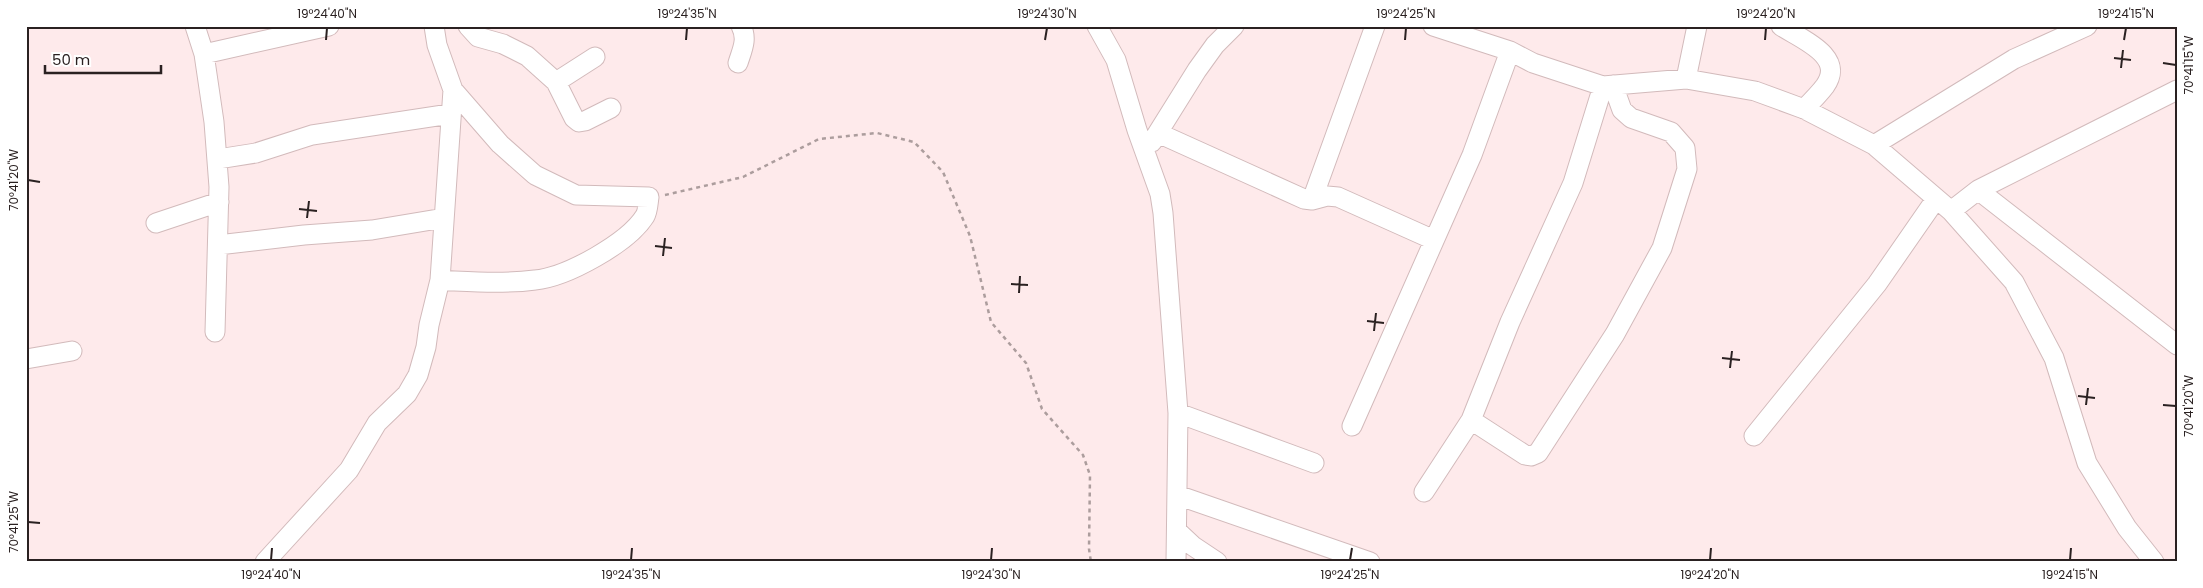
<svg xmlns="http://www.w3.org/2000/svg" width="2203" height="588" viewBox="0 0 2203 588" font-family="Poppins,sans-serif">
<rect width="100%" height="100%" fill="#feeaeb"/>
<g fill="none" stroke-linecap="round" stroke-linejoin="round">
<defs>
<path id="minor" d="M195,26L204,54
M434,26L437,45L453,90L500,144L535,175L576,195L649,197C648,203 648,211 645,216C628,243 567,277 535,280C504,284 471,282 440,280
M468,26L478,37L503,44L527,56L556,82L574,118L579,122L585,121L611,108
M1097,26L1116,60L1137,130L1160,194L1163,213L1178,413L1176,562
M1433,26L1510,51L1533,63L1603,86L1686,79L1755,91L1804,109L1874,145L1951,211L2014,282L2054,358L2087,463L2127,528L2154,562
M1781,26C1801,39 1846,56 1825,86C1819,94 1811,102 1804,109
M738,63C742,50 748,39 741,26
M1686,79L1697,26
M556,82L595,57
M1158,133L1304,199L1312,200L1327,196L1338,197L1434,240
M1152,142L1197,70L1215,45L1234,26
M1874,145L2014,59L2087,26
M218,159L256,153L312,135L450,114
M1978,190L2177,90
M1312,200L1375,26
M1951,211L1978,190L2177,345
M156,223L219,202
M218,245L304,235L372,230L444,218
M215,332L219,187L214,122L204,54L329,26
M26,359L72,351
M1178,413L1314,463
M1471,420L1525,455L1531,456L1538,453L1615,334L1662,248L1687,169L1685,148L1671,132L1631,118L1622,110L1613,85
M1352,426L1472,155L1510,51
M1754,436L1877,284L1936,199
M1424,492L1471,420L1510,322L1573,183L1603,86
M1177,495L1370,562
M1177,531L1193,546L1217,562
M265,562L349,470L377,423L407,394L418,375L426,347L429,325L440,280L453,90"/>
</defs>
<use href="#minor" stroke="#d2babb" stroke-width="21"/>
<path stroke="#ac9d9d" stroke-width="2.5" stroke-dasharray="4 4" stroke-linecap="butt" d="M665,195L743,177L819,139L877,133L914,142L943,172L970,236L991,322L1026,363L1042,409L1083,455L1090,475L1089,549L1091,562"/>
<use href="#minor" stroke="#fff" stroke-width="19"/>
</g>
<path fill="none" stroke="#2a2121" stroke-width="2" d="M326,40L327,28M686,40L687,28M1045,40L1047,28M1405,40L1406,28M1765,40L1766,28M2124,40L2126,28M2114,58L2131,60M2163,63L2176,65M2121,68L2123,50M28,180L40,182M299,209L317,211M307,218L309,201M655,246L672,248M663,256L665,238M1011,284L1028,285M1019,293L1020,276M1367,321L1384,323M1374,331L1376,313M1722,358L1740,360M1730,368L1732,351M2078,396L2095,398M2086,405L2088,388M2163,405L2176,406M28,522L40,523M271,560L272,548M631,560L632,548M991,560L992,548M1350,560L1352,548M1710,560L1711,548M2070,560L2071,548"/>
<rect width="2203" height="588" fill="none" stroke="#ffffff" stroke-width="55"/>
<path d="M45 65v8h116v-8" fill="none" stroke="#2a2121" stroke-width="2.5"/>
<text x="52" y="65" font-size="15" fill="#2a2121" stroke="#ffffff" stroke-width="4" paint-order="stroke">50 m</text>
<rect x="28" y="28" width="2148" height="532" fill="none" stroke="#2a2121" stroke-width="2"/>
<g font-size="12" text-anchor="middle" fill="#2a2121">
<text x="327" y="18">19°24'40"N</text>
<text x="687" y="18">19°24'35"N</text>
<text x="1047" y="18">19°24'30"N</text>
<text x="1406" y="18">19°24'25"N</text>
<text x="1766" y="18">19°24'20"N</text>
<text x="2126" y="18">19°24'15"N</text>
<text transform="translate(2189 65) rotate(-90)" y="4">70°41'15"W</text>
<text transform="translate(14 180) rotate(-90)" y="4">70°41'20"W</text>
<text transform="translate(2189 406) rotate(-90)" y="4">70°41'20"W</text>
<text transform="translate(14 522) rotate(-90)" y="4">70°41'25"W</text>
<text x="271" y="579">19°24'40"N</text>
<text x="631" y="579">19°24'35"N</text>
<text x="991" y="579">19°24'30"N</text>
<text x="1350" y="579">19°24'25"N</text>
<text x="1710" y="579">19°24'20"N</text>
<text x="2070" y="579">19°24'15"N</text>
</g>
</svg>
